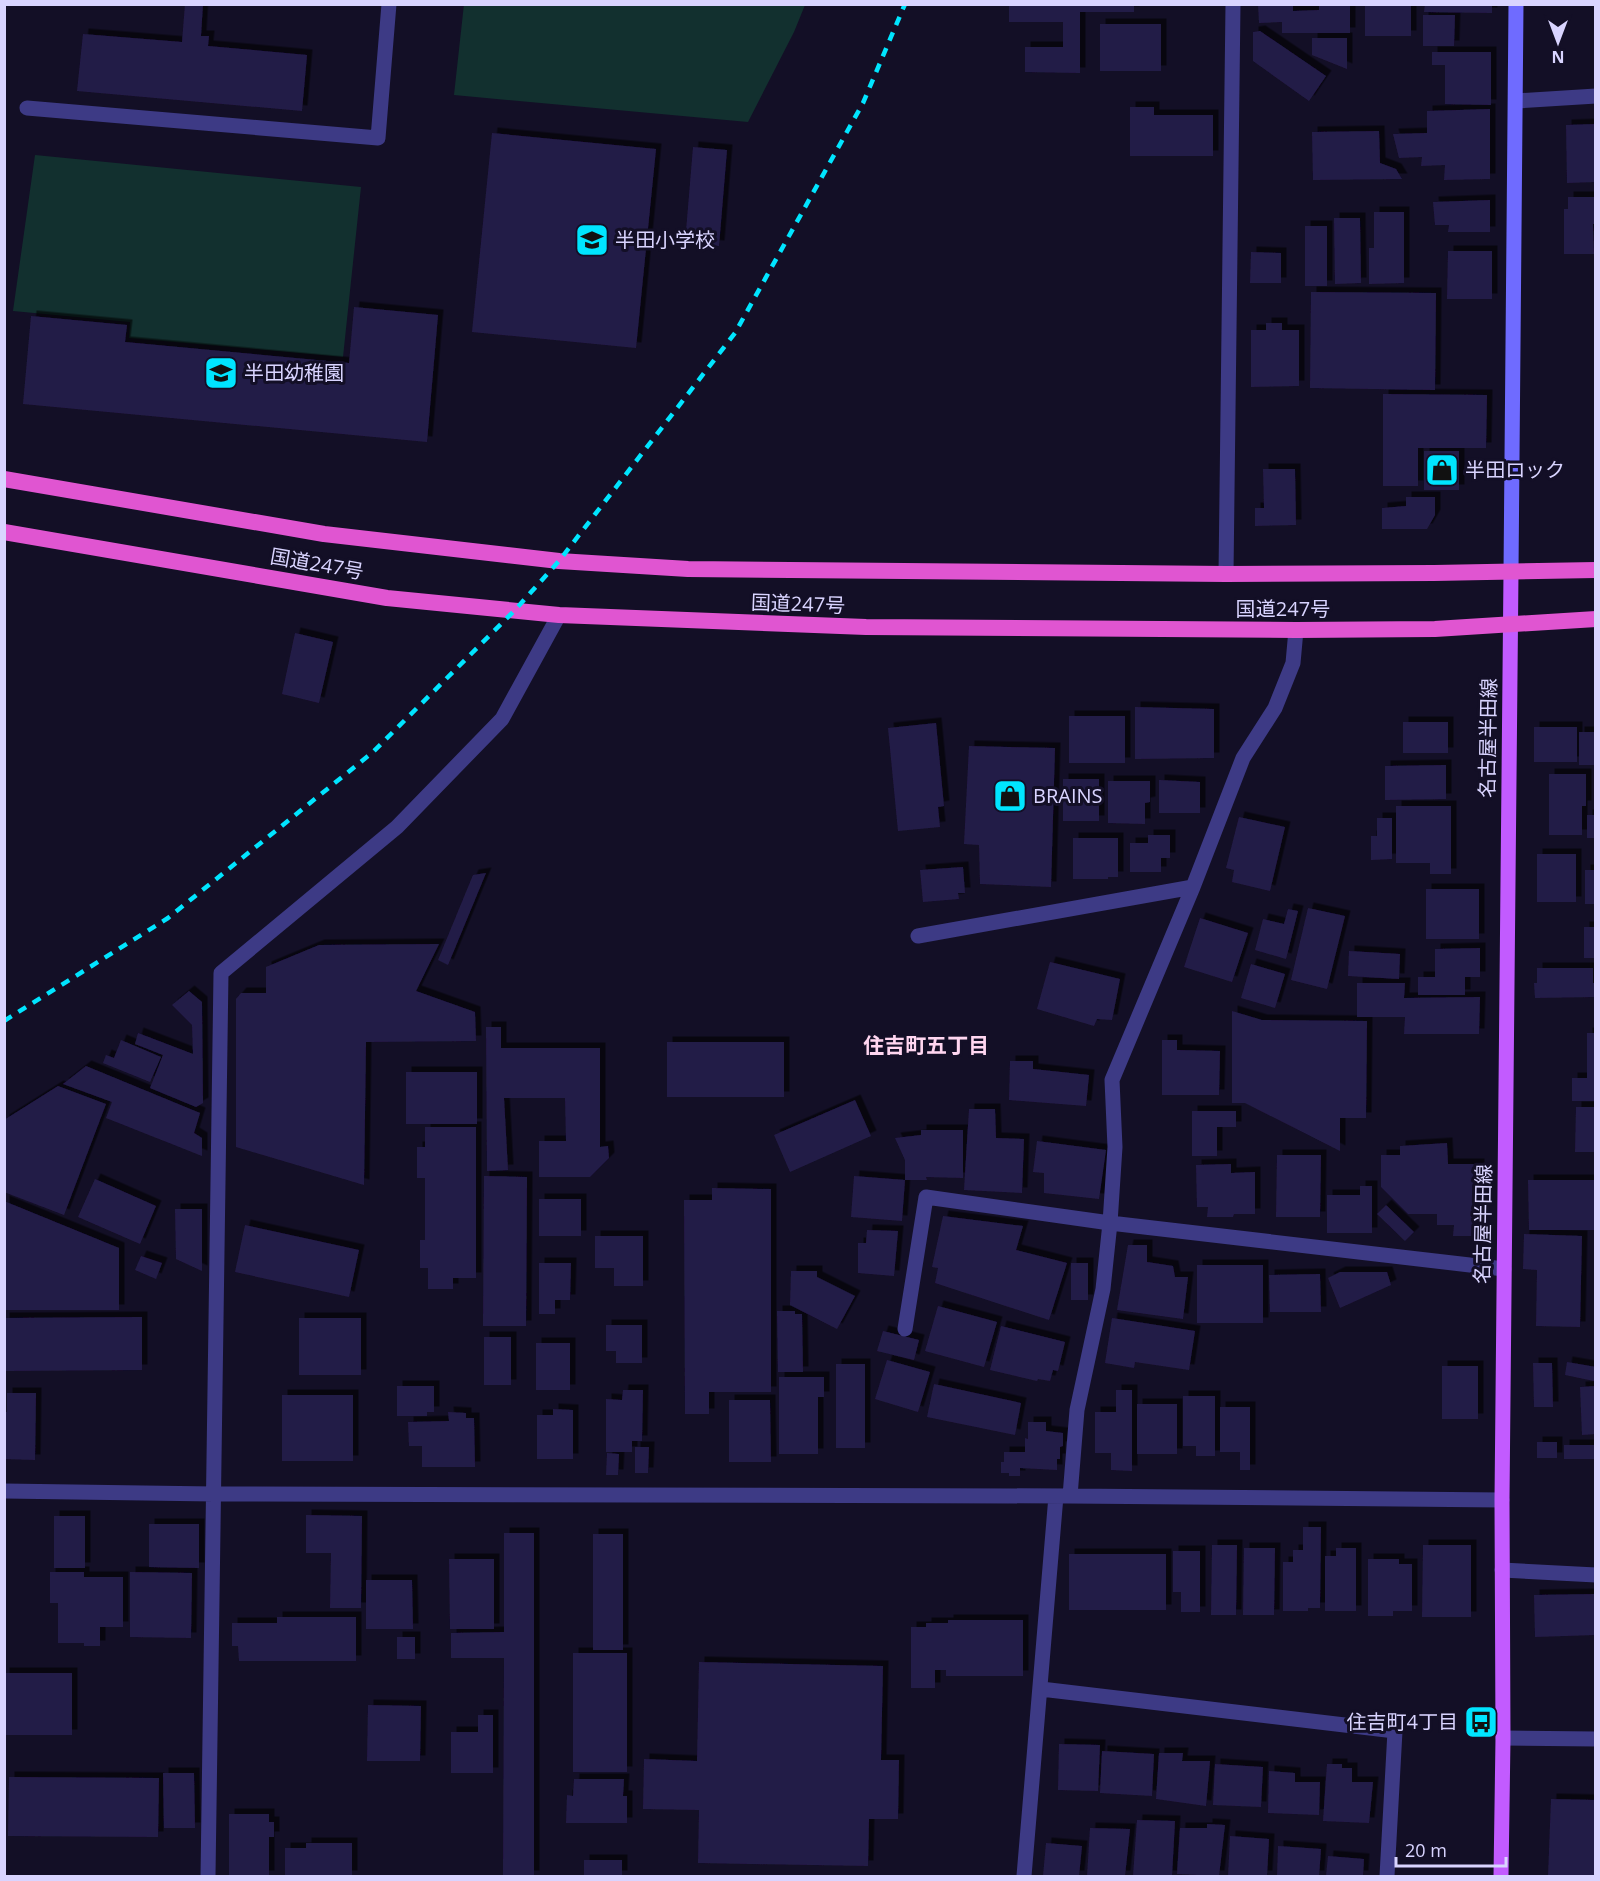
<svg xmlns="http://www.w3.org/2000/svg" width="1600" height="1881" viewBox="0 0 1600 1881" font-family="'Open Sans','Noto Sans JP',sans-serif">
<defs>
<filter id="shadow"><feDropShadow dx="5.5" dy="-5.5" stdDeviation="0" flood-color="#0009"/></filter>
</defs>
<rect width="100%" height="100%" fill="#130f26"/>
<path fill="#12302f" d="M464,4H805V5L794,32L748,122L454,95Z
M35,155L361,187L343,357L129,338L130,322L13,311Z"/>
<path fill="#241b47" filter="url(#shadow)" d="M185,4H203L201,36H209L208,46L307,55L302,111L77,91L83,34L182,42Z
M1009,4H1134V12H1080V73L1025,72V47H1063V22H1009Z
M1258,4H1293V11L1319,10V4H1350V33H1282V22L1259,23Z
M1365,4H1411V36H1365Z
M1425,4H1492V13L1424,12Z
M1423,15H1455L1454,46H1423Z
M1100,24H1161V71H1100Z
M1260,31L1326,76L1309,101L1253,61V32Z
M1312,38H1347V69L1312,55Z
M1432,52H1491V105L1445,104V65H1432Z
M1130,107H1154V115H1213V156H1130Z
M1490,109V179L1444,180L1445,165L1421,166L1422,157L1399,158L1393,134L1427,133V111Z
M1596,124V182L1567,183L1566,125Z
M1379,131L1380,163L1396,169L1402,179L1313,180L1312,132Z
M492,133L656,149L636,348L472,332Z
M693,147L727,150L719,246L685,243Z
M1568,197H1596V224H1593L1594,254H1564V209H1568Z
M1490,200V232H1448L1449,225H1435L1433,202Z
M1374,212H1404V283L1369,284V248H1374Z
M1334,218H1360L1361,283L1335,284Z
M1305,226H1327V286H1305Z
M1448,251H1492V299H1447Z
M1251,252L1281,253V283H1250Z
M1311,292L1436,293L1435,390L1310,388Z
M354,307L438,315L427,442L23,404L31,316L127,325L125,342L349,363Z
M1266,323H1282V330H1299V386L1251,387V330H1266Z
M1383,394L1487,395L1486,448H1418V486H1383Z
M1424,451H1459V490H1424Z
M1263,469H1295L1296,525L1255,526V508H1264Z
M1406,497H1435V515L1427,529H1382V508L1406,506Z
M295,633L333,642L319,703L282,694Z
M1135,707L1214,709V758L1135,759Z
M1069,716H1125V763H1069Z
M1403,722H1448V753H1403Z
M936,723L944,806L938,807L940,827L898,831L888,728Z
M1534,727H1577V762H1534Z
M1579,732H1596V765H1579Z
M969,746L1055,748L1051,887L980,884L979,845L964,844Z
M1446,765V799L1385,800V766Z
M1549,774H1586V806H1582V835H1549Z
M1063,779H1099V821H1063Z
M1159,780L1200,782V813H1159Z
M1108,781H1150V802L1145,803V824L1108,823Z
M1396,806H1451V874H1430V863H1396Z
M1587,815H1596V838H1587Z
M1239,817L1285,827L1270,891L1232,882L1234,870L1226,868Z
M1377,818H1392V859L1371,860V836H1377Z
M1148,835H1170V858H1161V872H1130V843H1148Z
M1073,838H1118V877H1108V879H1073Z
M1537,854H1576V902H1537Z
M963,867L965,893H958L959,899L923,902L920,870Z
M1585,870H1596V904H1585Z
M486,873L448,965L438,960L473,875Z
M1426,889H1479V939H1426Z
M1308,908L1345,916L1327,989L1291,980Z
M1288,909L1298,911L1286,959L1255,950L1263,919L1284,924Z
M1200,918L1248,933L1232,982L1184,967Z
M1584,927H1596V958H1584Z
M439,944L416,991L475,1012L476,1041L366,1042L364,1185L236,1147V999L241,993H266V967L319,945Z
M1480,948V977H1465V995H1418V977H1435V949Z
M1349,951L1400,954L1399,979L1348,976Z
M1050,962L1120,979L1112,1020L1097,1019L1094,1026L1037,1009Z
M1251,964L1285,974L1275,1008L1241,998Z
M1537,968H1593V983H1596V997L1535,998L1534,983H1537Z
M1357,983H1405L1404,998L1480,997L1479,1034H1404L1405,1017H1357Z
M189,991L202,1002L203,1103L196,1107L150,1088L163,1055L135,1044L138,1033L193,1054L192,1025L172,1005Z
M1232,1011L1262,1020L1367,1021L1366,1118H1340V1151L1245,1103H1232Z
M486,1027H501V1048H600V1147L608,1146L609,1158L590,1177H539V1141H566L565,1098H504L508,1170L487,1171Z
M1587,1033H1596V1101H1572V1078H1587Z
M121,1040L161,1057L150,1082L103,1063L106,1055L114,1058Z
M1162,1040H1177V1050L1220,1051L1219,1095H1162Z
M667,1042H784V1097H667Z
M1010,1061H1033V1069L1089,1075L1086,1106L1009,1100Z
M86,1066L200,1113L194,1133L202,1138V1156L106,1118L112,1102L63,1084Z
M406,1072H477V1124H406Z
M58,1086L106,1104L64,1215L4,1192V1120Z
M855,1100L871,1136L790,1172L774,1135Z
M1576,1107H1596V1152H1575Z
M969,1109H995L996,1138L1024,1139L1022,1193L964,1190Z
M1192,1111H1236V1127H1217V1156H1192Z
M425,1127H476V1278H453V1289H428V1268H420V1240H425V1178H417V1147H425Z
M921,1130H963V1178L926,1177L927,1180H905V1160L895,1138L921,1135Z
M1037,1141L1106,1150L1099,1199L1044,1193V1173L1033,1172Z
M1447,1143L1448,1164H1479V1236H1453L1454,1225H1437V1214H1408L1381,1187V1155H1400V1146Z
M1277,1155H1321L1320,1217H1276Z
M1231,1164V1173L1255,1172V1214H1234L1233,1217H1207L1208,1207H1197L1196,1165Z
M484,1176L527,1177L526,1326H483Z
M854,1176L905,1180L902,1221L851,1217Z
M95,1179L156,1206L140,1244L78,1217Z
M1528,1180H1596V1230H1529Z
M1360,1186H1372V1233H1327V1195H1360Z
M712,1188L771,1189V1392H709V1414H685L684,1200H712Z
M539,1199H581V1236H539Z
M4,1201L119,1248V1310H4Z
M1386,1205L1414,1232L1405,1241L1377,1214Z
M175,1209H202V1271L176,1259Z
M943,1216L1023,1226L1016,1250L1067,1263L1049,1320L935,1283L938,1268L932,1267Z
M245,1225L359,1250L349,1297L235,1272Z
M867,1230L898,1231L894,1276L858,1273V1243H866Z
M1524,1234L1582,1236L1580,1327L1536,1326L1537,1270L1523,1269Z
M595,1236H643V1286H614V1268H595Z
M1128,1245H1147V1262L1173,1266L1175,1277H1188L1183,1319L1117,1310Z
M141,1256L162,1263L156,1279L135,1270Z
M539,1263H571L570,1300H555V1314H539Z
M1071,1263H1088V1300H1071Z
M1197,1265H1263V1323H1197Z
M791,1271H817V1277L855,1296L837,1329L790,1305Z
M1340,1272H1387L1391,1285L1340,1308L1328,1278Z
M1320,1274L1321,1312H1270L1269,1275Z
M938,1306L997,1322L984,1367L925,1351Z
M777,1311H795V1314H802L803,1372H778Z
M142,1317V1370L4,1371V1318Z
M299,1318H361V1375H299Z
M1112,1318L1195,1331L1189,1370L1135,1362L1134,1368L1105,1363Z
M606,1325H642V1363H616V1351H606Z
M1001,1326L1065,1342L1058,1371L1053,1370L1050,1381L1038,1379L1037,1381L990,1370Z
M883,1331L919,1340L914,1360L877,1351Z
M484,1337H511V1385H484Z
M536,1343H570V1390H536Z
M887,1360L930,1372L918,1412L875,1399Z
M1567,1362L1596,1367L1594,1381L1565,1375Z
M1533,1363H1552L1553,1407H1534Z
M836,1364H865V1448H836Z
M1442,1366H1478V1419H1442Z
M779,1377H824V1397H818V1454H779Z
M934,1384L1021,1403L1015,1435L927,1417Z
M397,1386H434V1412H427V1416H397Z
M1596,1386V1434L1582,1435L1580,1387Z
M623,1390H643L642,1441H632V1452H606V1399L622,1400Z
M1116,1390H1132V1471L1111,1470V1453H1095V1412H1116Z
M7,1393H36L35,1460L4,1459V1412H7Z
M282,1395H353V1461H282Z
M1183,1396H1215V1456H1196V1446H1183Z
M729,1400H770L771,1462H729Z
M1137,1404H1177V1454H1137Z
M1220,1407H1250V1470H1240V1452H1220Z
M553,1409L573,1410V1459H537V1415H553Z
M448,1412L466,1413V1418H474L475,1467H422V1446H409L408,1422L449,1421Z
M1028,1422H1046V1431L1063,1433V1446L1060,1447V1459H1057V1470L1020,1468V1476H1009V1473H1001V1462H1004V1452H1025V1438L1028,1439Z
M1537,1442H1557V1458H1537Z
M1564,1445H1596V1459H1564Z
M635,1447H649L648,1473H635Z
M607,1453L619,1454L618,1475H606Z
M306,1515L362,1516L361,1608H330L331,1553H306Z
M54,1516H85V1568H54Z
M149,1524H199V1568L149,1567Z
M1303,1527H1321L1320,1608H1308V1611H1283V1562H1293V1550H1303Z
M504,1533H534V1876H503L504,1658H451V1633L504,1632Z
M593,1534H623V1650H593Z
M1212,1545H1237L1236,1615H1211Z
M1423,1545H1471V1617H1422Z
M1244,1548H1275L1274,1615H1243Z
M1336,1548H1356V1611H1325V1556H1336Z
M1173,1551H1200V1612H1181V1592H1173Z
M1069,1554H1166V1610H1069Z
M449,1559H494V1629H450Z
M1368,1559H1399V1564H1412V1611H1393V1616H1368Z
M50,1572H84V1577H123V1627H100V1646H84V1643H58V1603H50Z
M130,1572L192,1573L191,1638L130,1637Z
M366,1580H412L413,1629H366Z
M1596,1594V1635L1535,1637L1534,1595Z
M277,1617H356V1661H239L238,1646H232V1623H277Z
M948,1620H1023V1676H946V1670H935V1688H911V1627H926V1623H948Z
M397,1637H415V1659H397Z
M573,1653H627V1772H573Z
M699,1662L883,1666L881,1760H899L898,1819H869L868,1866L698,1863L699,1810L643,1809L644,1759L697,1761Z
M4,1673H72V1735H4Z
M368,1705L421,1706L420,1761H367Z
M478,1715H493V1773H451V1732H478Z
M1059,1744L1100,1745L1098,1791L1058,1790Z
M1102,1751L1154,1754L1152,1796L1100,1793Z
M1159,1753H1183L1182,1761H1210L1206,1806L1156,1799Z
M1215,1764L1263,1767L1261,1807L1213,1805Z
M1327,1764H1342V1768H1352V1782H1373L1369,1823L1323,1821Z
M1269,1771L1295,1773V1782H1320L1319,1815L1268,1813Z
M163,1773H194L195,1828H164Z
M9,1777L159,1778L158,1837L8,1836Z
M574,1779H624L623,1796H627V1823H566L567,1795L573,1796Z
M1551,1799L1596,1800V1876H1548Z
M229,1814H269V1822H274V1837H269V1876H229Z
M1137,1820L1175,1821L1172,1876H1133Z
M1207,1824L1225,1825L1219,1876L1177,1874L1180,1828H1207Z
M1090,1828L1130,1829L1125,1876H1087Z
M1230,1836L1269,1839L1267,1876H1228Z
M306,1843H352V1876H285V1848H306Z
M1046,1843L1082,1846L1079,1876H1043Z
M1278,1846L1321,1849L1319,1876H1277Z
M1328,1856L1364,1859L1363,1876H1326Z
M584,1860H622V1876H584Z"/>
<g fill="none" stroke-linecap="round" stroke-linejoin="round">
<path stroke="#3d3a85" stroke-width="15" d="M27,108L378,138L389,4"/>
<path stroke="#3d3a85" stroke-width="15" d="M1226,574L1233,4
M918,936L1193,887
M905,1329L926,1197L1110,1223L1504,1269
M4,1491L214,1494L1070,1496L1502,1500
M1070,1496L1077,1410L1103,1289L1110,1223L1115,1147L1112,1080L1193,887L1243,758L1275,708L1293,663L1296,630
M1502,1570L1596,1575
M1041,1689L1395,1731L1387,1876
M1503,1738L1596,1739
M208,1876L221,973L397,827L502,719L559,615
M1024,1876L1056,1496"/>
<path stroke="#3d3a85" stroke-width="15" d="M1516,101L1596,96"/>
<path stroke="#6f6bff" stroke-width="15" d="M1511,572L1516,4"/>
<path stroke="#c25bff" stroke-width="15" d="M1501,1876L1503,1738L1502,1500L1511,572"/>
<path stroke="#e055d1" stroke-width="16" d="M4,479L324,534L559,561L688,569L1226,574L1434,573L1596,570
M4,532L387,598L559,615L866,627L1296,630L1435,629L1596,619"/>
<path stroke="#00e5ff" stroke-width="4.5" stroke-dasharray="9 8" stroke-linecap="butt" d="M4,1021L168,918L373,752L515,610L559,561L735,333L863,103L905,4"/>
</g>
<defs>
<symbol id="school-square" viewBox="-11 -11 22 22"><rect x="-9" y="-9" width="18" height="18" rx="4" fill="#00e5ff" stroke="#130f26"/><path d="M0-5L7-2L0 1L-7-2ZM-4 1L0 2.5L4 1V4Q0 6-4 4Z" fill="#111"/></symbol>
<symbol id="shop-square" viewBox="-11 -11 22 22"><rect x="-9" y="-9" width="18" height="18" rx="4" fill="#00e5ff" stroke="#130f26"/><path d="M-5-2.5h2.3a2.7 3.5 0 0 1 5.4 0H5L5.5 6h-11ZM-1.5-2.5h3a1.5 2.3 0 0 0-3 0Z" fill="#111"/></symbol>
<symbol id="bus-square" viewBox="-11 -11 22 22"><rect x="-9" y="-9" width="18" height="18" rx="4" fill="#00e5ff" stroke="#130f26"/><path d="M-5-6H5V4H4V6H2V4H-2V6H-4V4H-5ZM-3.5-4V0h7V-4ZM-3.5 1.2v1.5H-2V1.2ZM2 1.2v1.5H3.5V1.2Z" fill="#111"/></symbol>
</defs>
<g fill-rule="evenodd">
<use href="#school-square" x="573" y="221" width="38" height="38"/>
<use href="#school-square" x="202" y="354" width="38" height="38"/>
<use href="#shop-square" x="1423" y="451" width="38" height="38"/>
<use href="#shop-square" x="991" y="777" width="38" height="38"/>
<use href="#bus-square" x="1462" y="1703" width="38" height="38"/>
</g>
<g text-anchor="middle" stroke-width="6" stroke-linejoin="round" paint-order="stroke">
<g font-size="20" fill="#d9d4ff" stroke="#130f26" text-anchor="start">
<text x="615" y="247">半田小学校</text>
<text x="244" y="380">半田幼稚園</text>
<text x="1465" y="477">半田ロック</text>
<text x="1033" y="803">BRAINS</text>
<text x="1458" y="1729" text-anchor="end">住吉町4丁目</text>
</g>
<g font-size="20" fill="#d9d4ff" stroke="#130f26">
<text transform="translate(317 564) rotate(10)" y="7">国道247号</text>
<text transform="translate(798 604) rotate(2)" y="7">国道247号</text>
<text x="1283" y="616">国道247号</text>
<text transform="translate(1488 738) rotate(-89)" y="7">名古屋半田線</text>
<text transform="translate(1483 1224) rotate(-89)" y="7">名古屋半田線</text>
</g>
<g font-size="21" font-weight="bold" fill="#ffd6f0" stroke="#130f26">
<text x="926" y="1053">住吉町五丁目</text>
</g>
</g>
<rect width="1600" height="1881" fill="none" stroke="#d9d4ff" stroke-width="12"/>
<g transform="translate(1558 42) rotate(180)" stroke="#130f26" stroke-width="4.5" paint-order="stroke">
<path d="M0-4.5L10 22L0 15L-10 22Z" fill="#d9d4ff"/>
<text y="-9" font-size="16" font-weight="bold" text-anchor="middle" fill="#d9d4ff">N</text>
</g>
<path d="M1396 1857v9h110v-9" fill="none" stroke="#d9d4ff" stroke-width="3"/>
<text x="1405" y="1857" font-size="18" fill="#d9d4ff" stroke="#130f26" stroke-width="4.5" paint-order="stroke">20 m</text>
</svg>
